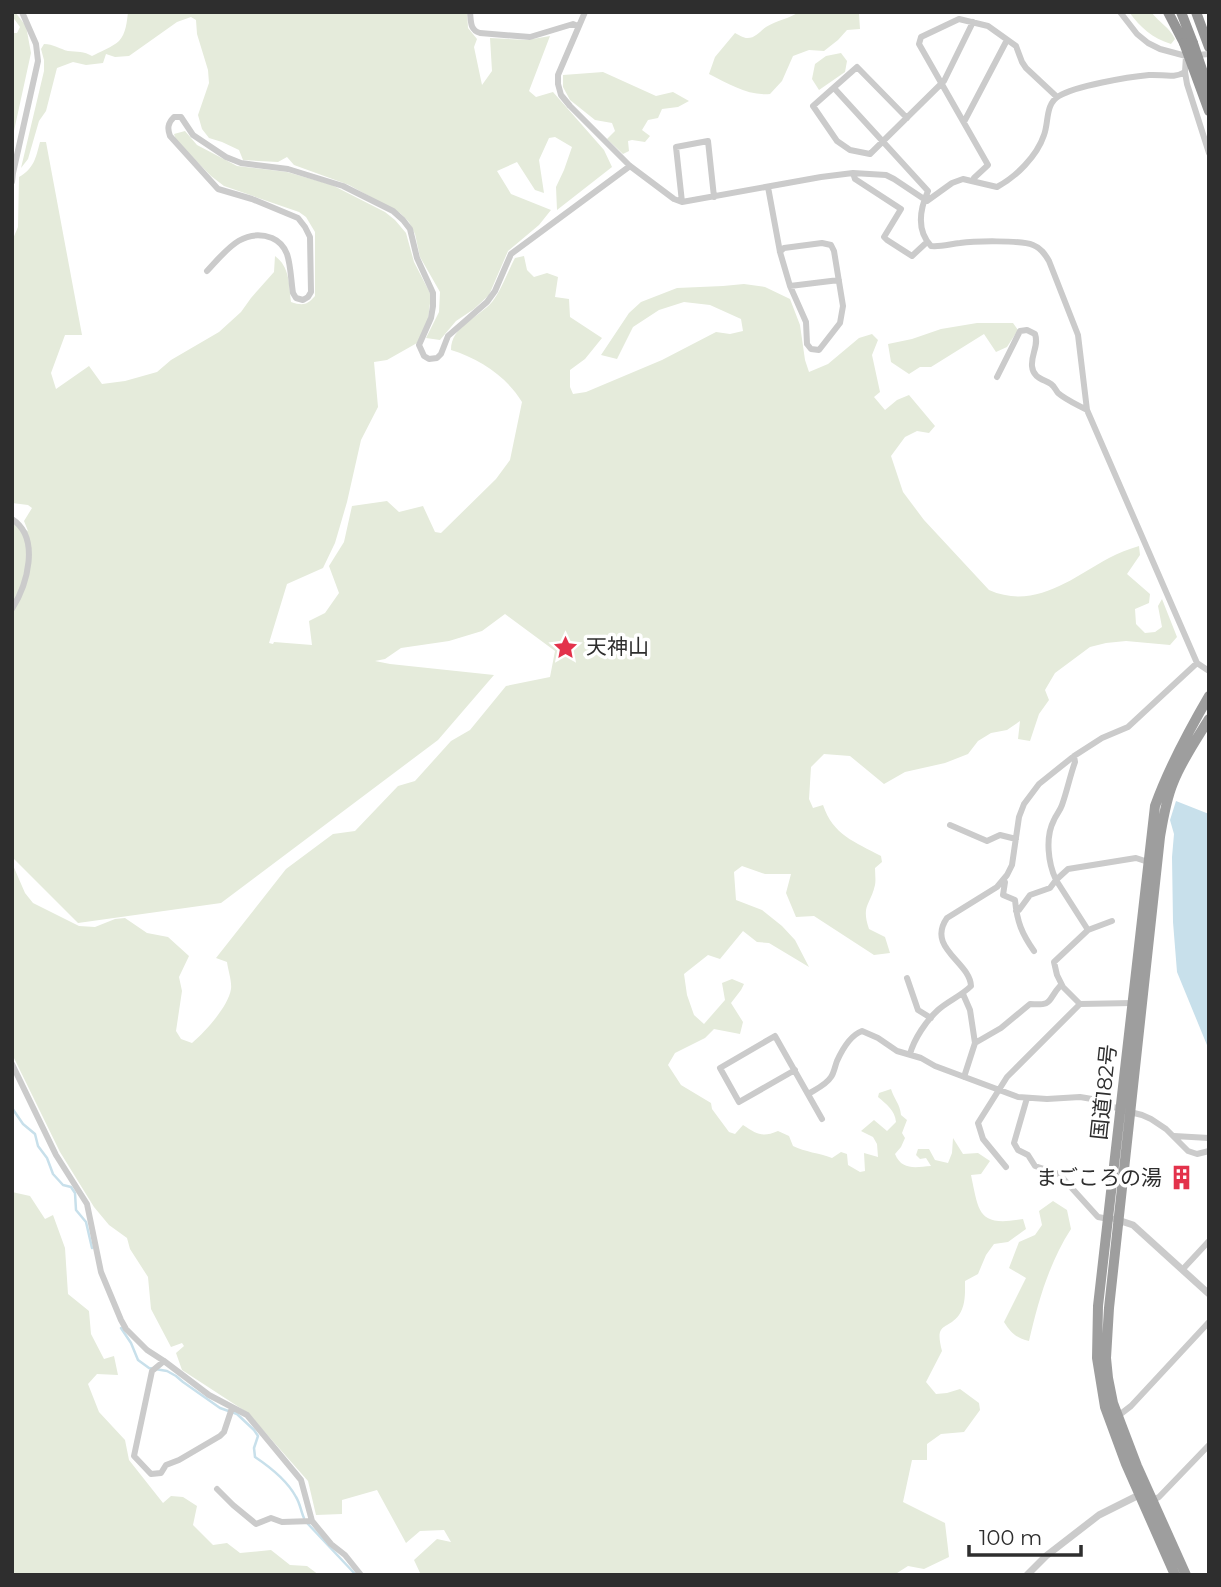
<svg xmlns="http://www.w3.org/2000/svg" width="1221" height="1587" viewBox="0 0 1221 1587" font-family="Montserrat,'Noto Sans JP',sans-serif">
<rect width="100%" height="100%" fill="#fff"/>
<path fill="#e5ebdb" d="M12,12H15L26,26L31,53L12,140V33H17L20,27L12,16Z
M128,12H467L468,28L477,39L474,47L482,85L492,71L490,38L527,40L550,36L529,91L536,97L553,92L604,150L612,167L557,210L556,187L564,170L572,147L555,137L549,138L539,160L544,193L535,190L517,162L497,171L511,194L551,210L539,225L508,251L489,295L474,309L456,321L440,340L426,338L439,312L440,292L420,257L415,234L409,222L400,213L349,185L294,165L287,157L278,162L243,160L239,150L222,142L209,138L202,129L198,115L209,83L208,70L197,34L196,20L191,17L177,22L129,56L115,57L106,54L103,63L86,65L73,62L57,68L46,111L39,121L28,159L21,168L44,71V60L41,49L44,44C53,44 60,49 68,51C77,52 84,51 92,56C98,53 114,46 119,41C126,34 127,21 128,12Z
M799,12H857L859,14L860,29L847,30L838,40L824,51L809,50L793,56L782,81L770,94C748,96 729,84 709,74L715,57L735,33C737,34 744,38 746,38C755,39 760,31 766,27C777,20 789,19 799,12Z
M1129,12H1151C1160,23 1169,27 1175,39L1171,44C1152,38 1141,28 1129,12Z
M841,53L847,61L845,72L819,90L812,79L815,64L826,56Z
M603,72L656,96L673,92L689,101L678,107L662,109L658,118L648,120L642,130L650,136L645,142L632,140L628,141L629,151L623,154L607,139L615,131L612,123L595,120L570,100L563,87V75Z
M185,131L197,145L237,166L287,172L332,185L385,212L395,220L406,233L414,262L431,295L428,320L417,343L387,360L374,362L378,407L361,440L347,502L335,543L323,568L287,584L269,643L273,644L274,642L312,645L309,621L325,613L339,593L329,566L344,542L352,506L387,501L399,512L423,506L435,532L441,533L496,479L510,460L522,402C506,376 480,359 451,350C451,326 478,318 492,302C500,293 509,269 515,258L524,256L527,270L534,277L547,273L558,277L555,297L569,299L570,317L602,338L585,359L570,370V387L573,394L586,392L662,360L716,332L730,334L743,331L741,319L710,305L684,302L659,310L633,327L617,359L601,355L629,313L641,302L677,288L723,286L744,284L765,287L790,299L800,325L805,360L809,372L828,364L859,338L872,334L878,340L872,355L880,392L874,397L885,410L897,400L909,395L935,426L929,433L917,431L905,437L891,456L903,492L924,520L989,590C1034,610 1071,579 1109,558C1118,553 1129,549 1139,546L1140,555L1127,574L1150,594L1149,603L1135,609L1136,624L1145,633L1155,632L1162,627L1158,606L1162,599L1177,637L1170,645L1126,641L1106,643L1090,647L1055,673L1045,690L1049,700L1039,714L1030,741L1018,739L1020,721L1007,730L991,733L978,741L968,754L945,763L905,772L884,784L850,756L824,754L811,767L809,799L813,808L823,805C833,835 855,842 881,856L882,862L875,868C875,874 876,880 875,885C870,906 861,905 869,929L885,937L890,953L874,955L814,916L796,917L786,893L791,874H765L742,866L734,872L736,900L762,910L782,926L795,940L809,967L769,943L757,942L743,931L720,959L708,955L684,974L687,995L694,1015L704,1024L725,1000L722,983L732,979L744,984L741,990L731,1003L743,1022L740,1034L714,1029L705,1038L675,1053L668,1065L681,1085L711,1103L712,1109L729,1132L735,1134L743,1125C757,1134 762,1138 778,1131L789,1136L793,1146C805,1152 819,1153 832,1158L841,1152L847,1154L848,1165L860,1172L865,1171L864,1153L878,1157L877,1144L873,1137L861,1131L874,1120L887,1131L896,1122C895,1110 886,1104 878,1097L879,1093L891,1089C894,1099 900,1104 901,1115L907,1120L902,1133L905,1138L901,1147L895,1154C902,1171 916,1167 931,1166L926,1158L920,1159L916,1155L918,1149H929L935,1160L948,1163L952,1153L953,1138L963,1154L978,1153L990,1161L981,1174L971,1175C979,1213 978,1227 1023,1219L1026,1229L1008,1242L994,1244L986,1255L978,1274L965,1281C965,1292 966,1305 959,1315C947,1331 934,1321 942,1351L926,1382L936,1394L947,1393L960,1389L979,1403L980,1410L964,1432L941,1434L927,1444V1460H912L903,1502L945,1523L949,1557L924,1569L908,1566L894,1575H421L414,1560L437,1539L451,1542L444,1530L420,1531L406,1543L377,1490L342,1500V1514L316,1515L308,1481L248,1413L182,1370L176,1353L184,1346L182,1343L171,1347L151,1309L148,1277L130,1249L127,1238L109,1225L94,1207L60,1152L12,1054V863L25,893L33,903L79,926L95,927L115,919L125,918L147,933L168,937L189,956L179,977L182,991L176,1031L181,1039L192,1043C205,1032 228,1007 231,989C232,981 228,970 227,962L216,958L286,869L333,834L355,831L398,786L415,781L451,741L470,730L506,686L550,677L555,651L505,614L482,631L449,641L401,648L385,659L375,661L390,664L494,675L438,740L221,903L78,923L12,857V521L28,531L24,521L32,508L28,505L12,503V241L18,227L19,177C34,169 36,157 40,142H46L82,335H65L51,373L56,389L89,366L102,384L125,381L157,372L171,360L219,332L241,312L251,298L274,272L275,256C290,267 289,285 291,302C303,306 307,305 315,296V232L306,217L299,212L224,186L211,176L176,140L174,134Z
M977,323H1013L1018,330L1007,347L996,352L984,334L931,367H920L909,374L891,362L888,344L912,339L941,329Z
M12,1192L30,1196L45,1219L53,1215L65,1248L68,1294L89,1311L91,1334L104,1359L114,1356L118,1375L97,1374L88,1384L99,1412L125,1440L129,1460L163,1503L171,1496L183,1497L197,1506L193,1525L213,1545L227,1543L240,1553L271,1550L290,1565L307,1566L319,1575H12Z
M1053,1201L1067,1210L1071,1229C1049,1263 1038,1302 1029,1341C1016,1338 1011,1333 1004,1322L1026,1278L1009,1268L1019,1242L1035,1235L1042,1225L1039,1211Z"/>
<path fill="#c8e0eb" d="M1176,801L1209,814V1050L1177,972L1173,922L1172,857L1174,834L1170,820Z"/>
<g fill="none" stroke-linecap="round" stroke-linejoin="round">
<path stroke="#c8e0eb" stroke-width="2.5" d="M12,1108L23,1124L35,1134L38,1146L47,1158L53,1174L63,1185L71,1187L75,1193L76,1210L86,1222L92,1248
M121,1328L131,1343L138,1360L149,1368L167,1371L176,1376L183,1382L220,1408L237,1414L254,1430L258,1436L254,1448L255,1457C270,1467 287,1480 296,1497C300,1503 301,1512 304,1518
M308,1524L356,1575"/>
<path stroke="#cbcbcb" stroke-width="6" d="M470,12C471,22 470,30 480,33L530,37L573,24L578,26
M585,12L558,75V84L561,95L570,106L630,166L674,199L682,202L821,177L853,173L886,175L894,179L927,201L952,183L963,179L997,187C1016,177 1037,156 1044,135C1049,122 1045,104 1059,96C1075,86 1128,77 1149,75C1162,74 1174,79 1185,72L1186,56
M1120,12L1137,34L1148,43L1160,49L1186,56L1209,54
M1185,72L1187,84L1209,153
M834,88L928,191C920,209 916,230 931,246C941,247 950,244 960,243C974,241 1020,240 1033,245C1041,248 1045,254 1049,261L1078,335L1087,410L1197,663L1209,671
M907,118L857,67L813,106L837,141L850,150L870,154L942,83L944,81L973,22
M963,121L965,120L1007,40
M853,173L855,179L901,209L884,237L887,240L912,256L927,242
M973,181L974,178L988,165L919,44L921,37L959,19L988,26L1016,46L1022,62L1026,68L1057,97
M12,182L13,173L38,61L36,44L22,12
M768,187L780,252L790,286L806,322L807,344L811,349L819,350L840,323L843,306L834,251L831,245L822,243L784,248L780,252
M682,202L676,147L708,141L714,197
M207,271C225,252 242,227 272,238C279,241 284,246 287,254C291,266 291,281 293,293L296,298L303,300L308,297L311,292L310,237L305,227L298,218L252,199L218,189L170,136C167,128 168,123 174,117H181L193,135L226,157L241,163L288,169L343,186L393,211L403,220L410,229L417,258L433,293V306L431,318L419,345L424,356L429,359L437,358L441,354L448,336L487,302L495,291L511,254L630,166
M790,286L839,280
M997,377L1020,331L1027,330L1035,334C1039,346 1031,354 1032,366C1033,378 1043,379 1051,384C1055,387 1055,389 1058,393C1066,400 1078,405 1087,410
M12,519C41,538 27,585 12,609
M950,825L987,841L1000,835L1016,839
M1003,880L1005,882L1003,895L1015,900C1017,922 1022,934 1034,951
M1016,911L1019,910L1030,895L1050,888L1056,880C1048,863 1045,837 1054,820C1056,815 1060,811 1062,805C1067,791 1070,776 1075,762L1074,756
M1088,930L1056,880L1068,869L1136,858L1148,862
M907,978L918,1010L931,1018
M1063,987L1057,975L1054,962L1088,930L1112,921
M963,994L970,1010L975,1043L964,1077
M975,1043L1001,1028L1030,1004C1054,1006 1047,1000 1060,986L1063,987L1080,1004L1133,1003
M910,1054C914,1039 926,1021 938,1010C948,1001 961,996 971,986C970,962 926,948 947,918L997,887L1007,875L1012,865L1019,817L1024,804L1039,784L1074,756L1102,738L1128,727L1197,663
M12,1064L56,1155L87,1204L101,1272L121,1320L126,1329L147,1350L164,1361L209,1395L247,1415L301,1480L312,1521L331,1544L345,1555L361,1575
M795,1070L739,1102L720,1068L775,1036L822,1119
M808,1094C816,1089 826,1085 831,1077C834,1073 835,1066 837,1061C842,1050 851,1035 862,1031L878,1038L897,1051L921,1058L935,1066L1018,1097L1047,1099L1080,1097L1092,1099L1122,1110L1142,1115L1151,1119L1166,1129L1188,1151L1197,1154L1209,1151
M1027,1098L1014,1143L1018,1150L1028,1155L1035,1166L1059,1174L1098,1217L1109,1219
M1174,1136L1209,1138
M1006,1167L983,1139L978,1123L1007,1077L1080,1004
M1183,1269L1209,1241
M164,1361L152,1371L134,1456L151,1474L161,1473L166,1465L179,1460L220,1436L224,1432L232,1408
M1118,1416L1131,1406L1209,1322
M217,1489L233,1505L256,1524L271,1518L282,1522L312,1521
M1153,1500L1159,1497L1209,1445"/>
<path stroke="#cbcbcb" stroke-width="7" d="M1115,1219L1133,1225L1209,1294
M1027,1575L1046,1556L1099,1515L1141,1494"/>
<path stroke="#9e9e9e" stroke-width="10" d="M1175,1575L1126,1464L1105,1407L1097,1358L1098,1306L1155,806C1169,767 1188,732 1209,696
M1186,1575L1137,1466L1113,1403L1108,1378L1106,1358L1109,1308L1160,837C1163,819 1166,800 1173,783C1182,760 1196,740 1209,719"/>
<path stroke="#959595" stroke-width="10" d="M1168,12L1184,43
M1181,12L1193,43
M1196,12L1209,47"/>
<path stroke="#959595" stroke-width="10" d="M1184,43L1209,111
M1193,43L1209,90"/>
</g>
<defs>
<symbol id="sight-bare" viewBox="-9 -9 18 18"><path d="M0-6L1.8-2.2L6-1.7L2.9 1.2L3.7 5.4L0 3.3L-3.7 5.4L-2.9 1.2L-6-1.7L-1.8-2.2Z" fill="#e3324b" stroke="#fff" stroke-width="2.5" paint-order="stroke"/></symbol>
<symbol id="building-bare" viewBox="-9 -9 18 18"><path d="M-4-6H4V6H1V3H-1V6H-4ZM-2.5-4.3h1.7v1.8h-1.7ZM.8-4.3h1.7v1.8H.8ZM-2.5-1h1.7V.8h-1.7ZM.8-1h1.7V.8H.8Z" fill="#e3324b" stroke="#fff" stroke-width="2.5" paint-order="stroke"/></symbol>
</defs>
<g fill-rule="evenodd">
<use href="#sight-bare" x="548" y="630" width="35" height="35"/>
<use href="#building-bare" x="1164" y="1160" width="35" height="35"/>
</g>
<g text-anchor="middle" stroke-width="7" stroke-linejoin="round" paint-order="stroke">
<g font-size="21" fill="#2e2e2e" stroke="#fff" text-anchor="start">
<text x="586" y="654">天神山</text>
<text x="1162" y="1185" text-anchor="end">まごころの湯</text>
</g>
<g font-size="21" fill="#2e2e2e" stroke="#fff">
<text transform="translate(1104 1092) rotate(-84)" y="7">国道182号</text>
</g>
</g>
<rect width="1221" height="1587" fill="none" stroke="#2e2e2e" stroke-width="28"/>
<path d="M969 1545v10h112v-10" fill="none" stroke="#2e2e2e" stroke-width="3.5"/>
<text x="979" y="1545" font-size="21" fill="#2e2e2e" stroke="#ffffff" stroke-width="5" paint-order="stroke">100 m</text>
</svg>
